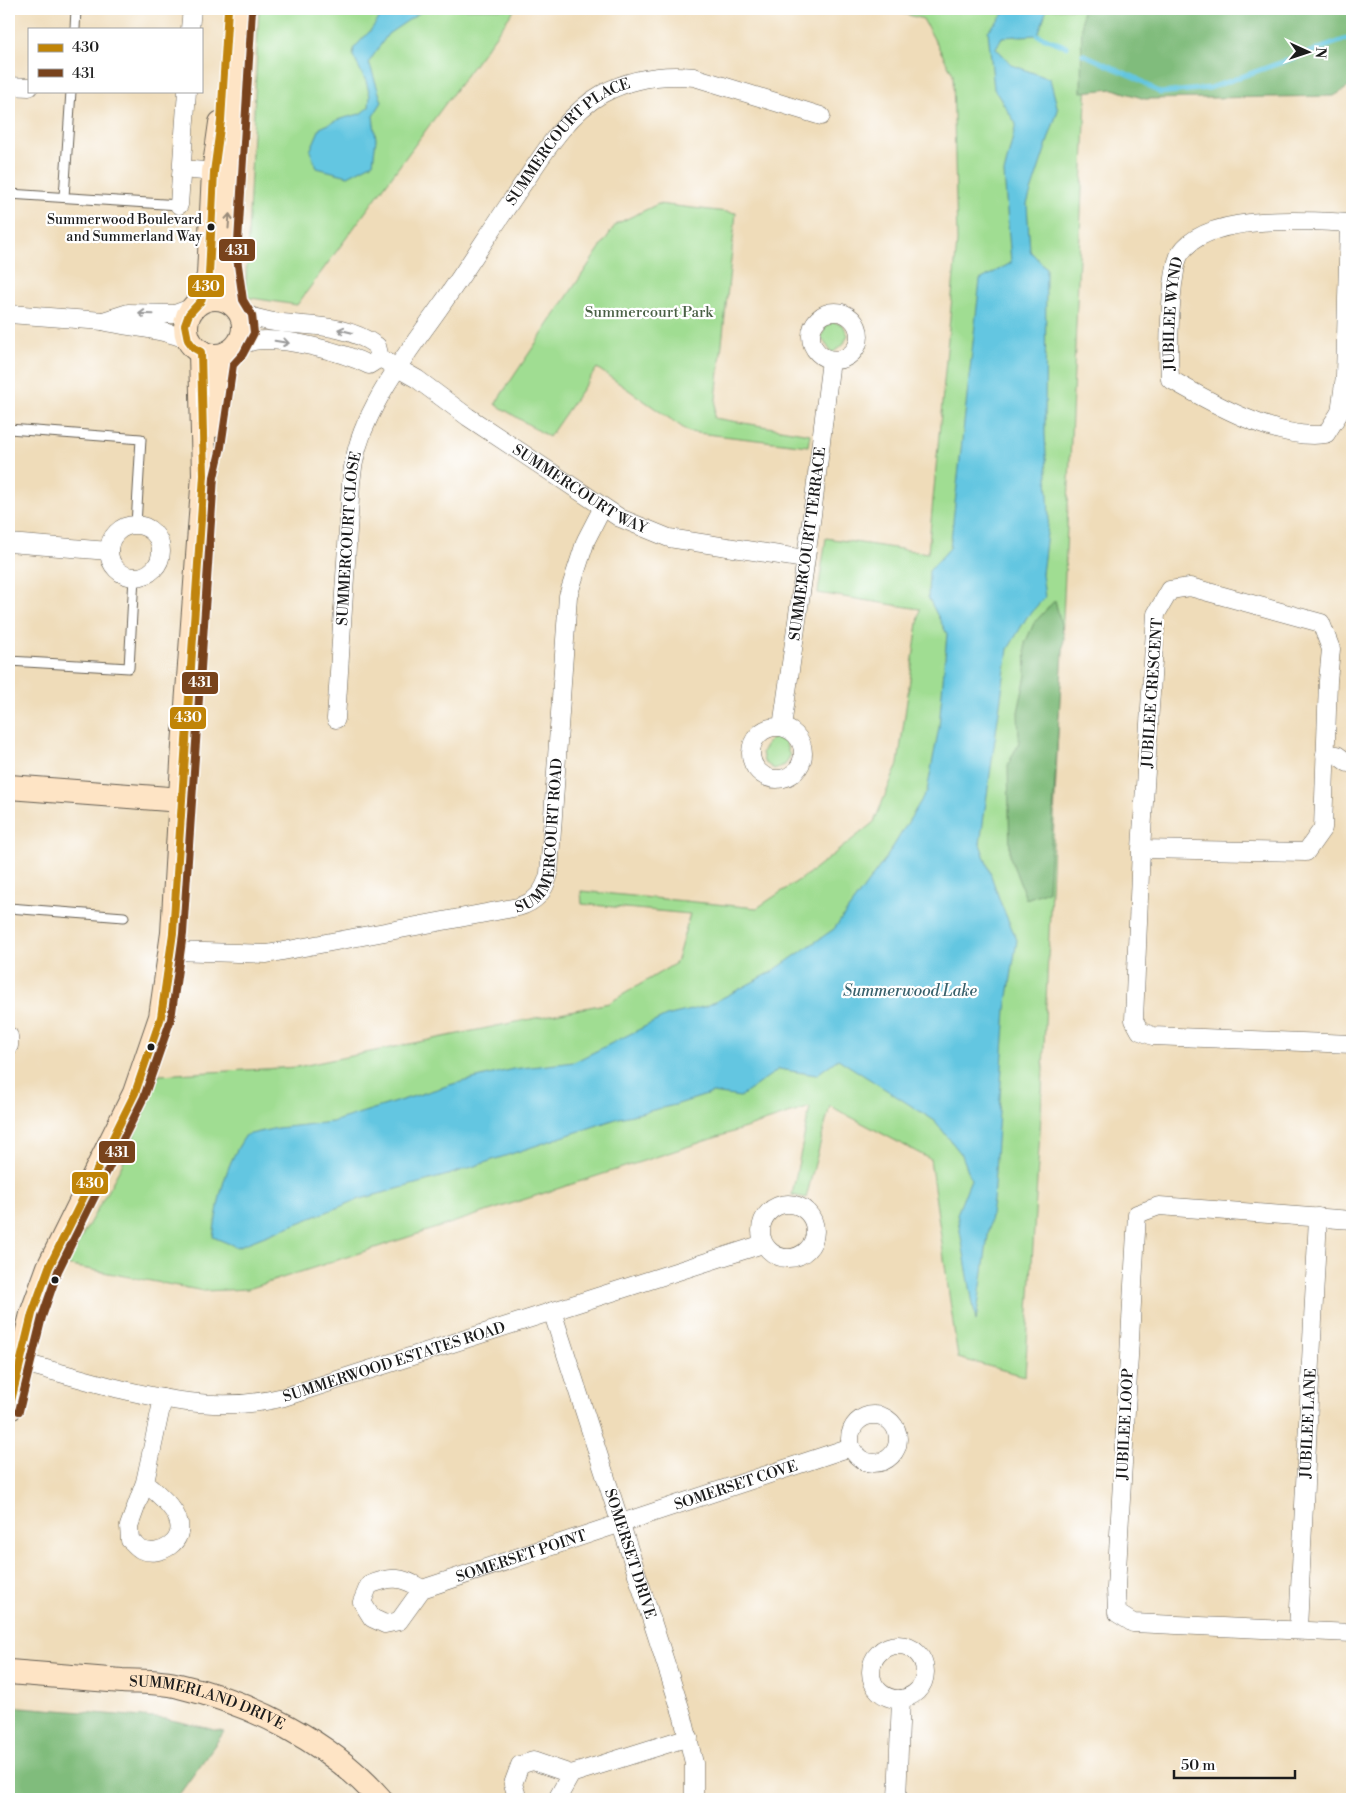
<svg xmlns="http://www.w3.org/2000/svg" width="1361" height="1808" viewBox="0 0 1361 1808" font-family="'Libre Bodoni',serif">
<rect width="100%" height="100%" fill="#fff"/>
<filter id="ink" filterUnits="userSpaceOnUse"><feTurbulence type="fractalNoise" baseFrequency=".02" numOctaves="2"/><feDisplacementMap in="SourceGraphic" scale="10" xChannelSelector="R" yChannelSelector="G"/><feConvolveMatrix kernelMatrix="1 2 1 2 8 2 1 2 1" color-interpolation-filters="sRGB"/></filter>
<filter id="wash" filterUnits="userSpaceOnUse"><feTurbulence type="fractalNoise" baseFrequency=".0096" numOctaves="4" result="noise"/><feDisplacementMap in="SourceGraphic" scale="20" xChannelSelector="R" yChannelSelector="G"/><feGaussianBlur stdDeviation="1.12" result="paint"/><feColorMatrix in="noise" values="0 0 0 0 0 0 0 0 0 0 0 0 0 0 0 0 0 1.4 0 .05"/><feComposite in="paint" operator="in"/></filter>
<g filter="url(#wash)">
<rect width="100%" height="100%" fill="#efdcb9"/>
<path fill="#a0dd92" stroke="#5e7c57" d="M259,9H515L297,305L245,297Z
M887,9H1090L1041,1115L1025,1376L958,1358L930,1159L830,1106L806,1198L792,1195L810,1107L248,1289L204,1291L66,1265L121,1167L159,1075L297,1067L609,1003L676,963L690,914L582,904L581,891L757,908L814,870L874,822L898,764L920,609L818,593L826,538L928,553L957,242L953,74L923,19Z
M658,204L736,213L714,418L810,434L808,446L689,432L597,368L549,437L495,404L616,224Z
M833,322L843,325L848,335L843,345L832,353L821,337L826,326Z
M778,735L783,736L790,756L785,765L774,769L764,762L762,752L769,741Z"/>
<path fill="#80bc7c" stroke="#4e6c4c" d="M1082,9H1352V85L1334,96L1145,99L1113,89L1081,92Z
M1055,600L1064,636L1048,891L1026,899L1010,857L1008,765L1019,742L1018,712L1026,675L1025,643L1034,623Z
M9,1706L167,1719L224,1732L176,1799H9Z"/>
<path fill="#63c6e1" stroke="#40717e" d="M386,9H425L388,34L369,62L382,102L373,116L376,139L373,163L348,176L317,168L310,151L320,128L340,119L360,114L369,107L370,96L366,81L353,56L354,48L370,31Z
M1008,9H1047L1038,35L1002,37L996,48L1012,65L1050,79L1058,110L1027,204L1030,251L1046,268L1045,434L1049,517L1042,574L1045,597L1027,617L1008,649L980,844L1001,904L1017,940L1006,1009L993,1201L976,1321L957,1214L971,1179L962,1155L935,1121L838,1059L816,1075L779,1069L740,1097L713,1093L675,1105L619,1118L448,1175L357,1200L237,1247L213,1237C219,1199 223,1168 246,1135L277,1128L332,1122L453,1084L513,1069L574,1062L666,1016L707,1006L770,973L834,929L888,855L927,791L939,727L947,634L928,597L929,571L950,548L980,280L1011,263L1004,173L1016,124L994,89L988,31Z"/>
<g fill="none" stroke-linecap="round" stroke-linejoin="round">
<path stroke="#63c6e1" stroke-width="5" d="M1038,35L1067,47
M1083,54L1136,78L1160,93L1210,88L1352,37"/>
</g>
</g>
<g filter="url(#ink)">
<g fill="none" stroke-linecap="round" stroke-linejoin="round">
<defs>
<path id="lane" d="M75,29L76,9
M9,194L179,205
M64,197L71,91
M9,429L141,439L136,525
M9,661L129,668L134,577
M9,908L124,917"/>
<g id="street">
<path d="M190,29L192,9"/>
<path d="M9,86L29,87"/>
<path d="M182,169L214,172"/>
<path d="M179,205L187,91"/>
<path id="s1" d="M1349,223L1345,376L1340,412L1326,434C1280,442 1210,402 1170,379C1168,344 1169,319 1173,284C1175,275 1175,262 1180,254C1206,212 1309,221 1352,223"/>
<path id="s2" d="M239,311C282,334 332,314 377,346L380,358L417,379L468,417L620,518L669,538L805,559"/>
<circle cx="835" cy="336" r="24"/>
<path d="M9,314L103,321"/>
<path d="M188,340C162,328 131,328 103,321L128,313L175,314L194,307"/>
<path d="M235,348C241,345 247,342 254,341C282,336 343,352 369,365L380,358"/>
<circle cx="135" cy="551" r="26"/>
<path d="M9,543L109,551"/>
<path id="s3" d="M336,719L351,483C353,459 359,437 370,415C389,375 417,340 442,304C471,263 498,219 527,178C547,148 570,112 602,94C630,79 663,74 694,77L821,116"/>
<path id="s4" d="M782,727L812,515L831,360"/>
<circle cx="777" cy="753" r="26"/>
<path d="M1325,754L1337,755L1348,763H1352"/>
<path d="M1141,849L1306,852L1323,828L1328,681L1331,649L1321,623L1190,587L1170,590L1156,614L1141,849L1134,1020L1140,1031L1153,1036L1352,1044"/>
<path id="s5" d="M172,951L267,954L518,907C536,902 544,892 549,874L568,596L586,540L603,507"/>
<path d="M9,1036V1046"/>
<circle cx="788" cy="1231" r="27"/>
<path d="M1352,1220L1159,1206L1137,1214L1116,1588L1117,1613L1133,1623L1352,1633"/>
<path id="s6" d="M552,1311L683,1717L694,1763V1799"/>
<path id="s7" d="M19,1362C104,1383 197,1420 284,1397L763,1244"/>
<circle cx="874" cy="1439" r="24"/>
<path d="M145,1482C155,1492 173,1505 178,1520C186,1542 160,1557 142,1550C137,1548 134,1543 130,1540L129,1526L145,1482L163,1398"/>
<path id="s8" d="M422,1589L399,1621L385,1624L372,1618L362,1602L369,1585C391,1576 401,1576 422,1589L851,1447"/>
<path id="s9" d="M1298,1629L1318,1217"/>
<circle cx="898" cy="1672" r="27"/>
<path d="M518,1799L513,1784L520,1765L533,1761L571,1774L689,1737"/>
<path d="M557,1799L571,1774"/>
<path d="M897,1799L901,1699"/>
</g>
<g id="secondary">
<circle cx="215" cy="327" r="29"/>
<path d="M201,301L209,275L214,172L221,123"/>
<path d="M233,304L227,258L242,9"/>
<path d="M214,425L221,369L228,353"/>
<path d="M9,787L182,800"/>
<path d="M9,1409L32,1314L49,1267L135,1093L161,1017L173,933L184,746L204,475L201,352"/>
<path id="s10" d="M9,1672C47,1675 84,1678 122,1681C140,1682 161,1681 179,1686C252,1703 330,1742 380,1799"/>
</g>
</defs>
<use href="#lane" stroke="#665f53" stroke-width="11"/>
<use href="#street" stroke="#665f53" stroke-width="19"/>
<use href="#secondary" stroke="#665f53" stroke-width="26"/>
<use href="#lane" stroke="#fff" stroke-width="9"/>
<use href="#street" stroke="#fff" stroke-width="18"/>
<use href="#secondary" stroke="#fee4c5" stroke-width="24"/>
<defs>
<path id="bus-1" d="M9,1409L32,1314L49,1267L135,1093L161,1017L173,933L204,475L201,352L194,348L188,340L185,325L189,314L201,301L209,275L214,172L221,121L228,9"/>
<path id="bus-2" d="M19,1411L42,1317L58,1271L144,1097L171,1019L183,934L214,477L221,447L233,365L243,354L254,333L252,315L243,300L237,258L252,10"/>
</defs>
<use href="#bus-1" stroke="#fff" stroke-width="11"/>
<use href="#bus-2" stroke="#fff" stroke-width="11"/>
<use href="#bus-1" stroke="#c08407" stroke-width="8"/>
<use href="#bus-2" stroke="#78431c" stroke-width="8"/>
</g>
<defs><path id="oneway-shaft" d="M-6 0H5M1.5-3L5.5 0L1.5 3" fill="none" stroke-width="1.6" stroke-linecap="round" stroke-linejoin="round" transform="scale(1.25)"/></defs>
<use stroke="#988a79" href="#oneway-shaft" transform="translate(229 221) rotate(-86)"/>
<g stroke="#999">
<use href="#oneway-shaft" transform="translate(146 314) rotate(-178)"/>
<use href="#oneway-shaft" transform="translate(345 331) rotate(-166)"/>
<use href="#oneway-shaft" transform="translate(282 342) rotate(9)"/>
</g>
</g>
<g fill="#1c1c1c" stroke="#fff" stroke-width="2">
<circle cx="211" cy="227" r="4.5"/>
<circle cx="151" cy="1047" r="4.5"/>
<circle cx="55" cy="1280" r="4.5"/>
</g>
<g text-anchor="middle" stroke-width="4.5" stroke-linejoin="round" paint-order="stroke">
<g font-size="14" fill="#1c1c1c" stroke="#fff" text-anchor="end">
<text x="202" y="224">Summerwood Boulevard<tspan x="202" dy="17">and Summerland Way</tspan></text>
</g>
<g font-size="15" fill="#1c1c1c" stroke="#fff">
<text dy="5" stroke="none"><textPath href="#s3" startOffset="648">SUMMERCOURT PLACE</textPath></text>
<text dy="5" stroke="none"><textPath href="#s1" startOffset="449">JUBILEE WYND</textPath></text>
<text dy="5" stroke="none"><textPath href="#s2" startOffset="396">SUMMERCOURT WAY</textPath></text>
<text dy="5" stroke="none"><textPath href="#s3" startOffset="181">SUMMERCOURT CLOSE</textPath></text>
<text dy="5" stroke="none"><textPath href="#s4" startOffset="185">SUMMERCOURT TERRACE</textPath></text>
<text transform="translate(1152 693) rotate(-86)" y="5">JUBILEE CRESCENT</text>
<text dy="5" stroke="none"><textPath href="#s5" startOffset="431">SUMMERCOURT ROAD</textPath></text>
<text dy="5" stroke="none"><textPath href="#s7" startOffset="386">SUMMERWOOD ESTATES ROAD</textPath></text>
<text dy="5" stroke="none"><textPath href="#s9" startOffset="206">JUBILEE LANE</textPath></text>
<text transform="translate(1125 1424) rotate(-87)" y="5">JUBILEE LOOP</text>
<text dy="5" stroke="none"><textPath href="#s8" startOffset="492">SOMERSET COVE</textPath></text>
<text dy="5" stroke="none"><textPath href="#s6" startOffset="255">SOMERSET DRIVE</textPath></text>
<text dy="5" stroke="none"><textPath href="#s8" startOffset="266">SOMERSET POINT</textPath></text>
<text dy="5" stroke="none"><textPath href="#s10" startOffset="202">SUMMERLAND DRIVE</textPath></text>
</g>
<g font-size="15" fill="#4a6045" stroke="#fff">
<text x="649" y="317">Summercourt Park</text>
</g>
<g font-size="16" font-style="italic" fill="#38606b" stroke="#fff">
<text x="910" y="996">Summerwood Lake</text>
</g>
</g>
<g stroke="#fff" stroke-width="2">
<rect x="218" y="238" width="38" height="24" rx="5" fill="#78431c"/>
<rect x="187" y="274" width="38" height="24" rx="5" fill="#c08407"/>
<rect x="181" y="671" width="38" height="24" rx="5" fill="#78431c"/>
<rect x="169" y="706" width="38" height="24" rx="5" fill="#c08407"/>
<rect x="98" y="1140" width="38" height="24" rx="5" fill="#78431c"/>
<rect x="71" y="1171" width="38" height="24" rx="5" fill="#c08407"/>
</g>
<g font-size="14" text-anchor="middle" font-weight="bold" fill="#fff">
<text x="237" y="255">431</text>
<text x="206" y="291">430</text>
<text x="200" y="687">431</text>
<text x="188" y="722">430</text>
<text x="117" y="1157">431</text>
<text x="90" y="1188">430</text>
</g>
<rect width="1361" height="1808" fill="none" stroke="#fff" stroke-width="30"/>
<rect x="28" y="28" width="175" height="65" fill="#ffffff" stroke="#a4a4a4"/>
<rect x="38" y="44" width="25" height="8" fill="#c08407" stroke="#a4a4a4"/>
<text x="72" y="52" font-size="15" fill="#1c1c1c">430</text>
<rect x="38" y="69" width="25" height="8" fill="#78431c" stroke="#a4a4a4"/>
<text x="72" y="78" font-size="15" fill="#1c1c1c">431</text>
<g transform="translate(1308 52) rotate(93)" stroke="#ffffff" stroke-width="4" paint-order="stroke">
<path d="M0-4L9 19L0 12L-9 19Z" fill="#1c1c1c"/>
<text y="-8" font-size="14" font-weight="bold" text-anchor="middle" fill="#1c1c1c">N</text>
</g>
<path d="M1174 1770v8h121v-8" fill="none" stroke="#1c1c1c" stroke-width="2.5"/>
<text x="1181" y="1770" font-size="15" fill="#1c1c1c" stroke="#ffffff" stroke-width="4" paint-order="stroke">50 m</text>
</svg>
